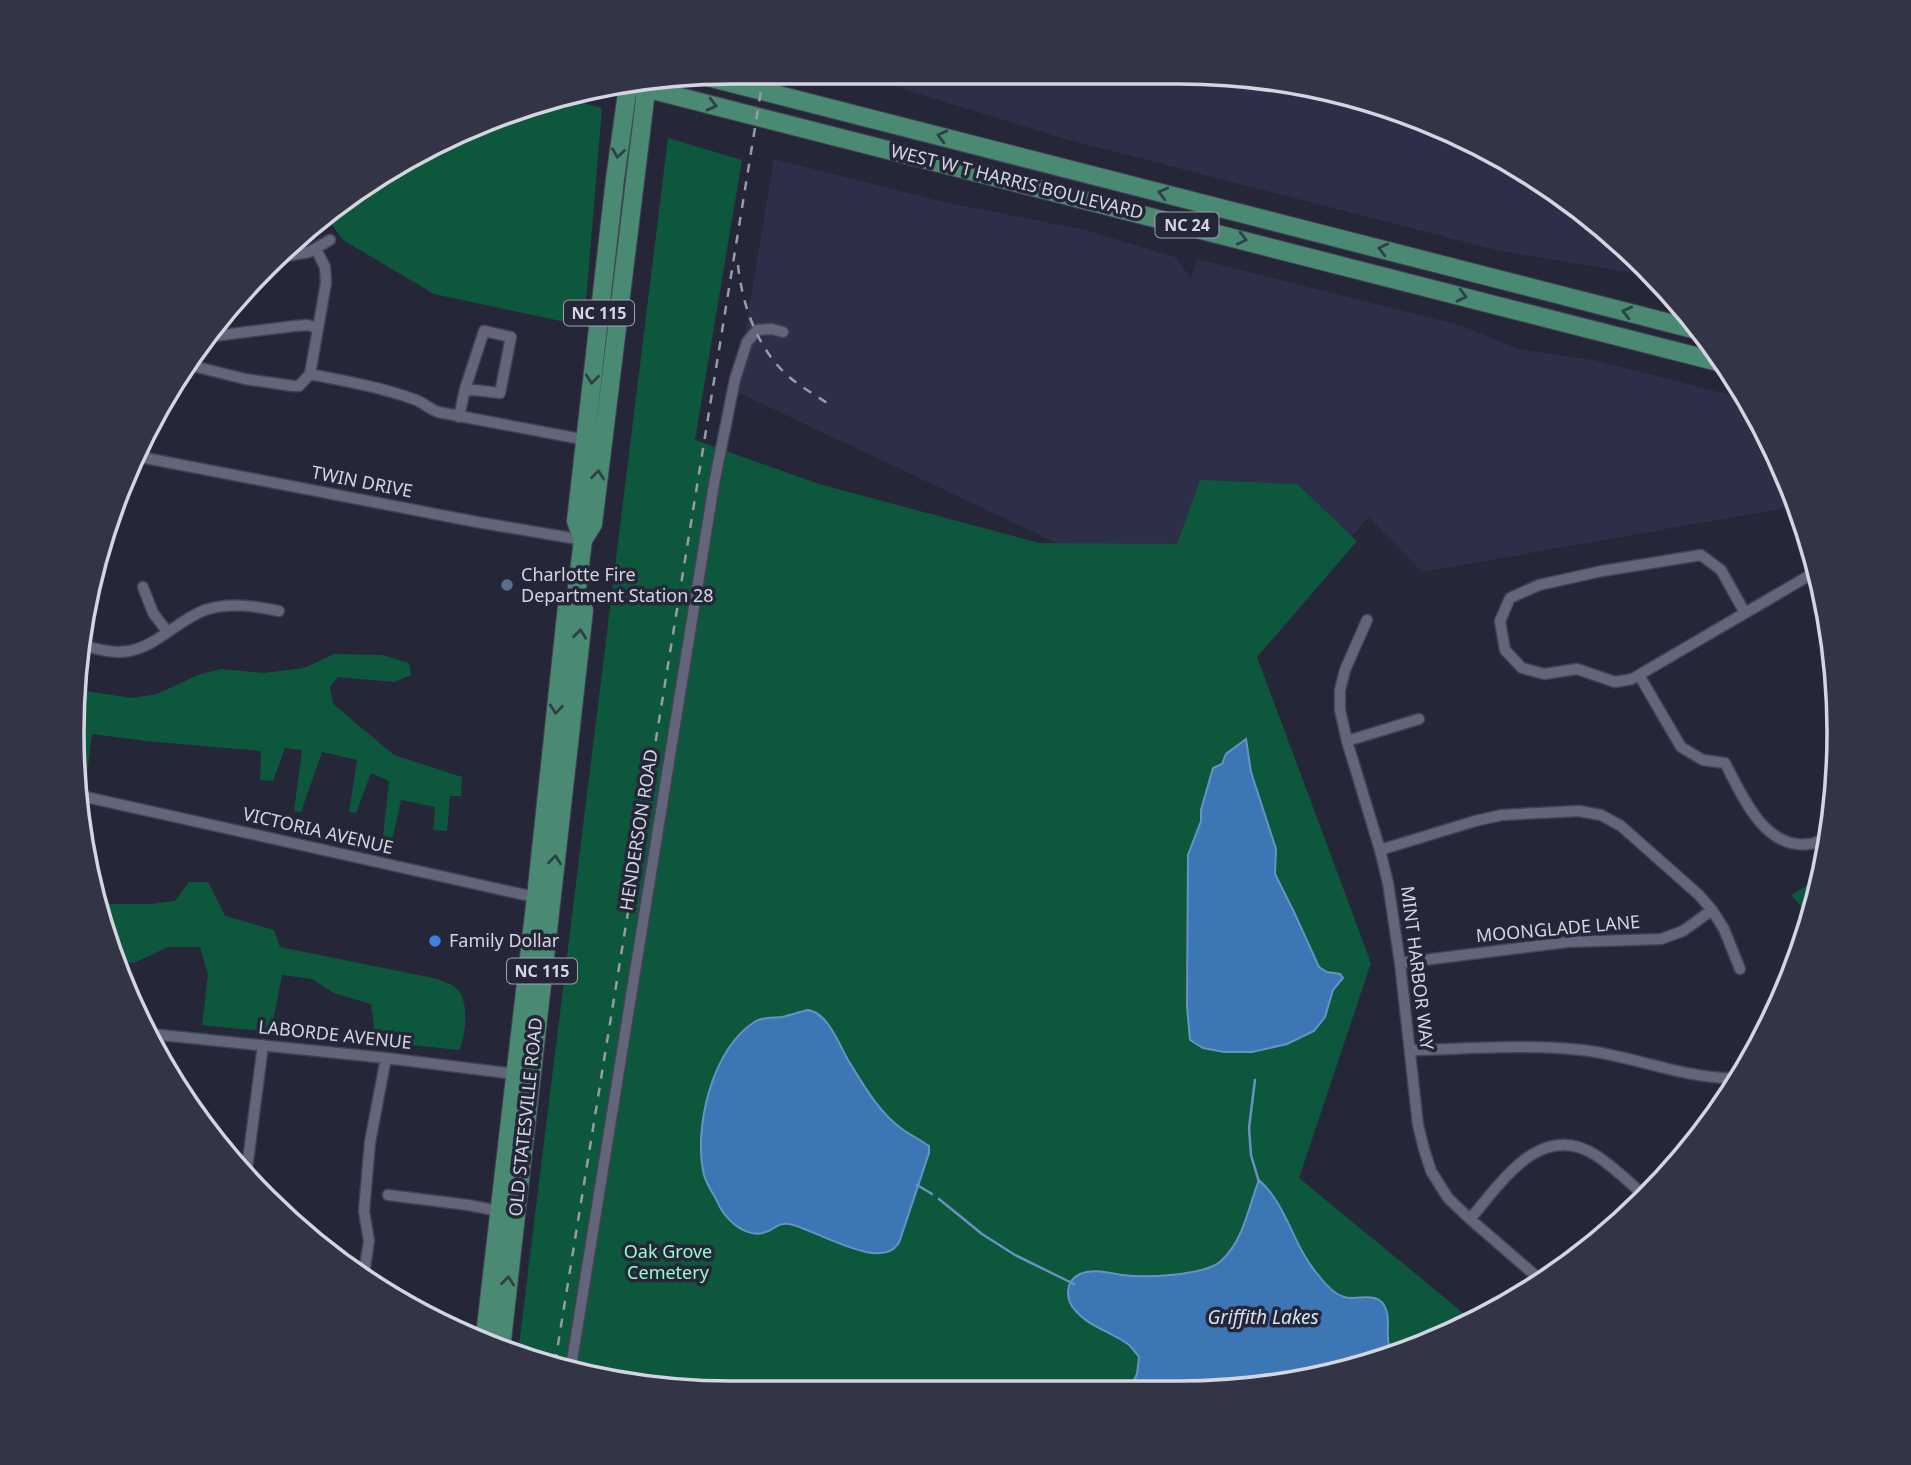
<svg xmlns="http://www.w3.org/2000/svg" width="1911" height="1465" viewBox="0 0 1911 1465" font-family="'Noto Sans',sans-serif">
<rect width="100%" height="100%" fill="#252739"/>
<path fill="#2c2f47" d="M848,72L1221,73L1350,94L1471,140L1580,208L1645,277L1641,274L1500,251L1065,139Z
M774,159L943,202L1085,230L1175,257L1191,278L1197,259L1463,326L1518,349L1593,360L1746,399L1789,479L1797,506L1422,572L1369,517L1258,638L735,391Z"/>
<path fill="#0d573c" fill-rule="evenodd" d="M557,96L602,108L584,326L434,294L343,240L327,218L402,160Z
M668,138L742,160L695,440L819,484L1039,543L1177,544L1200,480L1297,484L1357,541L1257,657L1371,963L1299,1178L1473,1321L1431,1343L1391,1354L1388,1341L1387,1314L1377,1299C1366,1296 1355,1300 1344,1297C1312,1287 1294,1231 1279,1204C1276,1198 1270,1193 1266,1187L1253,1194C1248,1218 1240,1244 1221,1261C1204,1276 1149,1277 1126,1275C1116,1274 1105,1272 1094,1271L1075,1311C1095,1328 1123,1336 1139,1357L1137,1374L1130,1388H646L518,1353ZM1246,740L1251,772L1275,849V874L1294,912L1319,967L1327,973L1340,974L1338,986L1333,990L1325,1017L1203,1048L1191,1040L1187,1007L1201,810L1222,764ZM782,1017L860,1079L882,1112L900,1128L928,1144L918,1185L897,1246L889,1252L866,1253L809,1230L786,1223L779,1225L773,1229L753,1234L733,1224L703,1172L701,1129L704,1109L714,1076L731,1046L739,1036L762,1019Z
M334,654L382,655L409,663L411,675L394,682L338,677L330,687L333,704L394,755L462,777L461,796H450L447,831L433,830L435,807L401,800L390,850L382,847L389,781L371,773L356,813L349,812L357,760L322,752L301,812L294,811L302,750L285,748L273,781L260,780L261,751L146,741L92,734L87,774H81L82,719L77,716L79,690L132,698L157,694L198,675L221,669L264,673L304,668Z
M1822,877L1810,917L1791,895Z
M189,882H208L225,916L274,930L280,947L438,979C444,982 454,985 458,990C469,1002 466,1036 459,1050L393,1043L375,1035L371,1004L334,993L312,979L282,975L271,1032L202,1025L208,975L200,947H168L134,963L114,960L107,945L99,904H151L175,901Z"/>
<path fill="#3c76b5" stroke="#6992c2" stroke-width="2" d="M1246,739L1251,772L1276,849L1275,874L1294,912L1319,967L1327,972L1340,974L1343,978L1333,990L1325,1017L1314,1031L1287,1044L1252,1052H1224L1203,1048L1190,1040L1187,1007L1188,855L1201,821V810L1213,768L1222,764L1226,754Z
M808,1010C828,1013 839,1044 848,1060C863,1084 878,1112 902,1129C910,1135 921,1140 929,1146V1153L902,1234C901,1238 900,1241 898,1244C880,1272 813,1228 789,1224C782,1223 779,1225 774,1228C761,1237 747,1234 735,1225C726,1218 720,1209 716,1199C712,1192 706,1183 704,1175C693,1129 712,1047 756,1021C763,1017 774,1018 782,1017C791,1015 799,1012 808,1010Z
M1259,1180C1288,1206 1293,1247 1319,1276C1325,1284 1334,1294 1344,1297C1357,1301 1375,1291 1384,1305C1390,1315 1387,1327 1388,1338C1388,1343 1390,1348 1391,1354L1264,1388H1130L1137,1374L1139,1357C1136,1353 1132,1348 1129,1345C1112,1332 1089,1327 1075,1310C1065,1299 1065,1281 1080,1274C1093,1268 1109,1273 1122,1275C1144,1278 1204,1276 1221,1261C1244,1240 1248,1208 1259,1180Z"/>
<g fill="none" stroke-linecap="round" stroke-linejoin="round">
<path stroke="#6992c2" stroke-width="2.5" d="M1255,1080L1249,1128L1251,1155L1259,1182
M917,1185L932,1194
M939,1199L982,1234L1015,1255L1074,1284"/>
<defs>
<path id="minor" d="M275,258L309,252L330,240
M214,336L295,326L307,325L318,328
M193,366L245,379L293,386H299L310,374C345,381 380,387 413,399C422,401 429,409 438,412L586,440
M310,374L326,283L325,267L316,249
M459,417L465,389L484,331L511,337L500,393L465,389
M135,456L477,522L583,540
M141,457L145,433
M143,587L153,613L167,631
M1745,613L1721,570L1701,555L1602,571L1539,585L1510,598L1500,621L1505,650L1522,668L1544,674L1577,669L1615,682L1632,679L1817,571
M1367,620L1345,670L1340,690V710L1347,741L1380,850L1388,883L1400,963L1418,1125L1424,1149L1431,1171L1448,1198L1470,1219L1544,1283
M82,645C97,649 113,654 129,651C157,646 178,620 205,610C229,602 255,606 279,611
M1639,675L1681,747L1703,760L1725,763C1742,795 1764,850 1809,844C1815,844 1823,839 1829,837
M1347,741L1419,719
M77,795L539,898
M1380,850L1475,821L1502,815L1579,811L1601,815L1621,826L1699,895L1712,910L1724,929L1740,969
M1400,963L1568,942L1661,939L1683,931L1712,910
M143,1017V1015
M151,1034L386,1058L515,1074
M1410,1050C1467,1049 1525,1044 1582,1050C1635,1056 1686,1080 1739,1078
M246,1176L263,1045
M388,1195L468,1205L499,1211
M1470,1219C1502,1182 1541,1119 1597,1156C1615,1168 1631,1184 1647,1198
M363,1280L369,1241L364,1211L370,1142L386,1058
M571,1367L714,484L735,379L747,342L757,330L772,329L783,332"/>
<path id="primary" d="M704,76L1693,329
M633,85L1726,364
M583,540L576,521L615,179L628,86
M484,1344L536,897L567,606L576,596L583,540L593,524L647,83
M501,1349L584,610L576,596"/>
</defs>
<use href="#minor" stroke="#414352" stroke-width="13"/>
<use href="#primary" stroke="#414352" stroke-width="20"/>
<use href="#minor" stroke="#63667b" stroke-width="10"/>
<use href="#primary" stroke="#4a8a73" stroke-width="18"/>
<path stroke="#999ba9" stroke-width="2.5" stroke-dasharray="9 9" stroke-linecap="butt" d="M738,265C742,304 757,348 787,375C799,386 814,394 827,403
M555,1363L764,72"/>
</g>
<defs><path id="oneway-chevron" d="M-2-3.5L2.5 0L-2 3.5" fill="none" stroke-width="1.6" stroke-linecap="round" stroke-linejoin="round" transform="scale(1.75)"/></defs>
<g stroke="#2e4048">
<use href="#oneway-chevron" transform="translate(712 105) rotate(14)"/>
<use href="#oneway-chevron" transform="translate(942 136) rotate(-166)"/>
<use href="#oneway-chevron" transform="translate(618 153) rotate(98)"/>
<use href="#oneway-chevron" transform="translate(1163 193) rotate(-166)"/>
<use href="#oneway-chevron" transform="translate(1242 239) rotate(14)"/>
<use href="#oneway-chevron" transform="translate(1383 249) rotate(-166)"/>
<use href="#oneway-chevron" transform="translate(1462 296) rotate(14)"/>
<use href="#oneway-chevron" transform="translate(1627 312) rotate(-166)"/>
<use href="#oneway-chevron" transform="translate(592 379) rotate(96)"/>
<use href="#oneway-chevron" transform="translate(598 475) rotate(-84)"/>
<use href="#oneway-chevron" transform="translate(580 634) rotate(-83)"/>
<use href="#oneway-chevron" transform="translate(556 709) rotate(96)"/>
<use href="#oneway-chevron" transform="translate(555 860) rotate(-84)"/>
<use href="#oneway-chevron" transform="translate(508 1281) rotate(-84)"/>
</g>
<circle fill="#5c6f8a" stroke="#252739" stroke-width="2.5" cx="507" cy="585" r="7"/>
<circle fill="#3f7fe0" stroke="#252739" stroke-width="2.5" cx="435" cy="941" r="7"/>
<g text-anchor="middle" stroke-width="7" stroke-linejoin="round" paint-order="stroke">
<g fill="#252739" stroke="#9fa1af" stroke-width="2">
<rect x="1155.5" y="212.5" width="63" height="25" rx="5"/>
<rect x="564" y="300.5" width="70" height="25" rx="5"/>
<rect x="507" y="958.5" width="70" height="25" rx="5"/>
</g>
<g font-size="16" font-weight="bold" fill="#d3d5e1">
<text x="1187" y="231">NC 24</text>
<text x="599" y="319">NC 115</text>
<text x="542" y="977">NC 115</text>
</g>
<g font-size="18" fill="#d3d5e1" stroke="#252739">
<text transform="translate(1017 182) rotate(14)" y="6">WEST W T HARRIS BOULEVARD</text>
<text transform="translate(362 482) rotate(11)" y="6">TWIN DRIVE</text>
<text transform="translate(639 830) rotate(-81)" y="6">HENDERSON ROAD</text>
<text transform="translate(318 831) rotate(13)" y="6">VICTORIA AVENUE</text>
<text transform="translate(1558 929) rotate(-5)" y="6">MOONGLADE LANE</text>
<text transform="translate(1417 968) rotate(83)" y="6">MINT HARBOR WAY</text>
<text transform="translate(335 1035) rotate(6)" y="6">LABORDE AVENUE</text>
<text transform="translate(526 1117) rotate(-84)" y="6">OLD STATESVILLE ROAD</text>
</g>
<g font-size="18" fill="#d3d5e1" stroke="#252739" text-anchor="start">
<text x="521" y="581">Charlotte Fire<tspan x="521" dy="21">Department Station 28</tspan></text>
<text x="449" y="947">Family Dollar</text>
</g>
<g font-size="18" fill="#96fccd" stroke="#252739">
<text x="668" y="1258">Oak Grove<tspan x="668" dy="21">Cemetery</tspan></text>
</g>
<g font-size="19" font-style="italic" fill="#d3e3f4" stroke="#252739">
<text x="1263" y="1324">Griffith Lakes</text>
</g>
</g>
<path d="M0 0H1911V1465H0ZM732 84H1179A648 648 0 0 1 1827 732V733A648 648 0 0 1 1179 1381H732A648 648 0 0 1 84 733V732A648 648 0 0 1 732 84Z" fill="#333546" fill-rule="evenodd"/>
<path fill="none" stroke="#d3d5e1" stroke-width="3.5" d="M732 84H1179A648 648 0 0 1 1827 732V733A648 648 0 0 1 1179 1381H732A648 648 0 0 1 84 733V732A648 648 0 0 1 732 84Z"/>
</svg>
